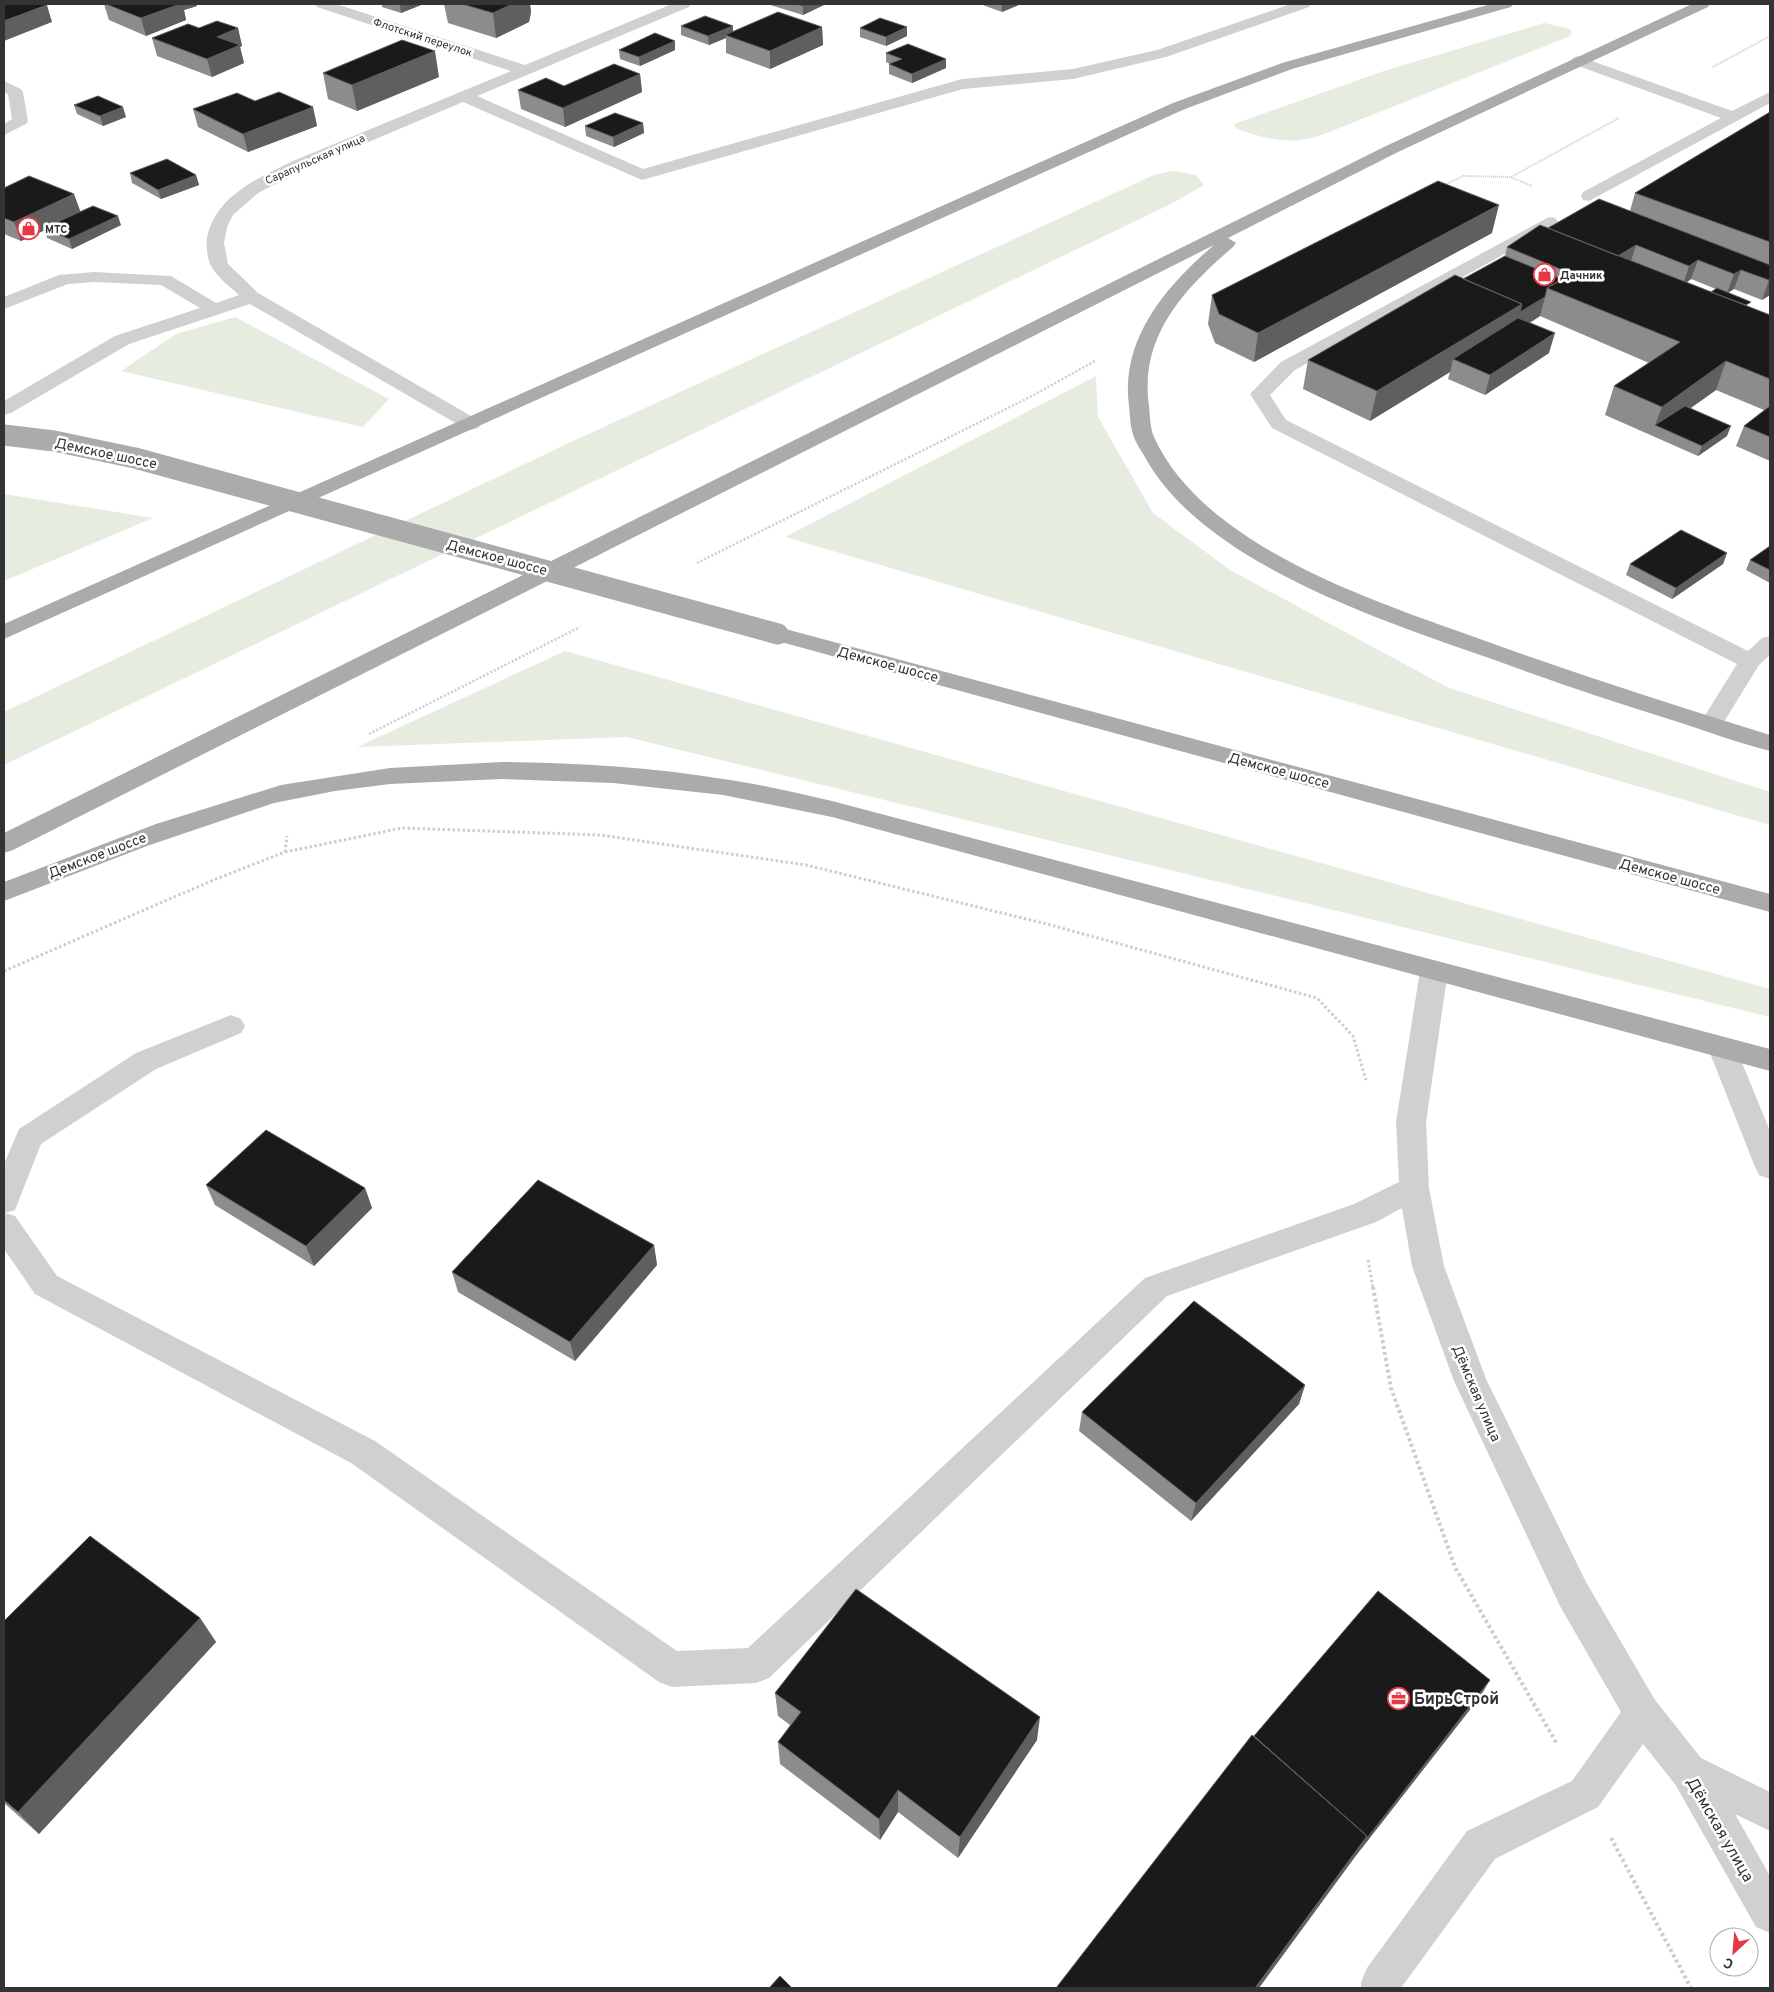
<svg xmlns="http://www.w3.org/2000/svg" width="1774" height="1992" viewBox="0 0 1774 1992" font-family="Overpass,sans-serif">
<rect width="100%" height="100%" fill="#fff"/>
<path fill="#e6ecdf" d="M1544,23L1570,29L1572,33L1568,37L1319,136C1290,145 1265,139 1237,129L1234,124L1384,71Z
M1173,171L1196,175L1204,185L1173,203L4,765V712L571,442L1154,175Z
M235,317L389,399L363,427L121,371L176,334Z
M1096,376L1098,417L1153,513L1230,570L1449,688L1770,792V825L785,537Z
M4,494L153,518L4,581Z
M565,651L1770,989V1017L627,737L357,747Z"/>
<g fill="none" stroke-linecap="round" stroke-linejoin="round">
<path stroke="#cdcdcd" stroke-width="2" stroke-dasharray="1 1" stroke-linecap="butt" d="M1713,67L1770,36
M1511,177L1619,118
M1445,185L1463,176L1510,177L1532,186"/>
<path stroke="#cdcdcd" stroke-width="2.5" stroke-dasharray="2 2" stroke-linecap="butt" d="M697,563L1030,397L1095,361
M369,734L580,627"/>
<path stroke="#cdcdcd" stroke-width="3" stroke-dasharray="2.5 2.5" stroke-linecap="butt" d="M285,852L402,828L600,835L806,865L1047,924L1317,998L1353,1036L1366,1080
M4,971L211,881L285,852L287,836
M1368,1260L1373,1288"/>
<path stroke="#cdcdcd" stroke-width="4" stroke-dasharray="3 3" stroke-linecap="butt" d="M1373,1287L1391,1388L1455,1567L1557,1744
M1611,1838L1691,1988"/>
<path fill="#d0d0d0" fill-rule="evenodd" d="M315,4H336L525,65L672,4H691L689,7L477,96L643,169L962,79L1073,69L1157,50L1291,4H1311L1309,7L1166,57L1073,79L963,89L642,180L463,102L305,169L258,193L233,215L227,227L224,243L228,264L258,293L478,420L481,424L478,428L471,430L464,428L250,304L129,344L11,413L4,415V401L115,336L200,308L161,285L94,282L68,284L4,309V297L59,275L94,272L171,276L216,303L239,295C229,286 216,276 210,264C207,257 206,245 207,238C215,196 258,178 293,161L511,71L317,7Z
M1578,56L1732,111L1770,92V103L1589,201L1583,200L1581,196L1583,192L1721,118L1573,64L1570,61L1573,58Z
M4,81L21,89L23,92L28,121L26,124L4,135V124L12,119L8,94L4,92Z
M1549,217L1555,218L1558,222L1555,226L1295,370L1270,395L1286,420L1748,651L1762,638L1770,636V655L1759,665L1719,730L1711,733L1703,730L1699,725L1737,664L1272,428L1250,394L1281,362Z
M1434,961L1444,964L1448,971L1426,1122L1429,1188L1444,1266L1486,1379L1586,1582L1655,1700L1701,1758L1770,1792V1831L1735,1814L1770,1876V1933L1756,1927L1675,1784L1643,1744L1598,1807L1495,1859L1401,1988H1361V1982L1367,1968L1467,1831L1572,1781L1621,1712L1560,1606L1454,1381L1412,1266L1402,1208L1376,1222L1167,1296L769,1678L756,1683L672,1687L659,1682L351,1463L35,1294L4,1249V1164L19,1129L136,1053L231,1015L241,1019L245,1026L241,1033L156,1069L41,1144L15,1210L5,1213L15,1216L57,1276L375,1441L677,1651L748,1648L1145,1278L1354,1204L1399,1182L1396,1122L1420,971L1424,964Z
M1722,1037L1732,1040L1736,1048L1770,1131V1179L1759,1175L1755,1167L1708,1048L1712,1040Z"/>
<path fill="#ababab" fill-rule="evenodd" d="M1491,4H1513L1511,7L1292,69L1185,109L4,639V624L1173,103L1282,63Z
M1692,4H1710L1708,7L1398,152L1228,238L1236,243L1233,247C1184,289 1139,336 1149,406C1150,416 1150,428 1154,437C1204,547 1374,601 1480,639C1576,674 1673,705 1770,735V751C1738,743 1706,731 1675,721C1617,703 1560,684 1503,663C1392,624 1206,566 1146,459C1142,451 1135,443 1133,434C1130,425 1130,415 1129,406C1120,339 1166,286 1214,245L13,850L4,853V833L1386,146Z
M778,627L1770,894V912L770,639L767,634L770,629Z
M502,762C576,763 650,767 723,779C760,784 796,793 832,801L1770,1049V1071L832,817L723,795L613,783L502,779L390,784L335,791L274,803L147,846L4,901V882L156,824L281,785L390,768Z"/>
<path stroke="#ababab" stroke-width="21" d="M4,435L54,441L135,458L778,634"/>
</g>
<path fill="#8c8c8c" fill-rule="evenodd" d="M104,4H196L197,6L184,10L186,20L146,36L109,20Z
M382,4H421V5L401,13L382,7Z
M444,4H530L531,12L529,22L496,38L448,23Z
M767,4H826L803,15Z
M980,4H1021L1002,12Z
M681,26L733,32L822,27L823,45L770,69L726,53V38L709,45L681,35Z
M199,28H238L242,46L240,47L244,63L212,77L157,56L152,38Z
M860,28L907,36L886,46L860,37Z
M619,50H675L640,66L620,59Z
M886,53L946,59V68L912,83L889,74V64H891L886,62Z
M323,73L439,77L357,111L328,99Z
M640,74L642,92L565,127L521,109L518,90L564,86Z
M255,101L313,107L317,126L248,152L198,127L193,109Z
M74,105L126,117L103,126L77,114Z
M1770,112V295L1762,300L1734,289L1728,293L1749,307L1770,315V461L1736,446L1744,426L1764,410L1716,390L1691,408L1727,436L1698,456L1605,415L1614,386L1649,363L1540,316L1530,323L1549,353L1485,395L1448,379L1450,372L1370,421L1303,389L1308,360L1463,279L1505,256L1507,247L1548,228L1630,211L1635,193ZM1691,279L1716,289L1711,292L1687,282Z
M643,123L644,133L614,147L586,136L585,126Z
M130,173L196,175L199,185L161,199L132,183Z
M4,188L80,212L121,225L72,249L47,238L45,230L21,241L4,234Z
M1492,233L1254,362L1215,343L1208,324L1212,295Z
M1770,547V583L1746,570L1750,560Z
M1727,553L1723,564L1672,599L1626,575L1630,564Z
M206,1185L365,1188L372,1208L314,1266L215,1205Z
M654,1245L657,1265L575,1361L458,1292L452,1272Z
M1305,1385L1299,1404L1191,1521L1079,1431L1082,1412Z
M200,1618L216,1642L39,1834L4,1803V1621Z
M775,1693L1037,1740L958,1858L898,1812L880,1840L780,1764L778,1742L790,1725L778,1716Z"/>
<path fill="#5f5f5f" d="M170,4H196L197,6L184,10L186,20L146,36L141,18Z
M400,4H421V5L401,13Z
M512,4H530L531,12L529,22L496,38L493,13Z
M808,4H826L803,15V6Z
M1002,4H1021L1002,12Z
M47,5L52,22L4,41V21Z
M733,26V35H725L726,38L709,45L708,36Z
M822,27L823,45L770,69V51Z
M907,27V36L886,46V37Z
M238,28L242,46L240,47L244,63L212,77L207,59L217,37Z
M675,41V50L640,66L639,57Z
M435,51L439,77L357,111L352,85Z
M946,59V68L912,83V74Z
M640,74L642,92L565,127L563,108Z
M123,107L126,117L103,126L100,116Z
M313,107L317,126L248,152L243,134Z
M643,123L644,133L614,147L613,137Z
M196,175L199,185L161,199L158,190Z
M74,194L81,213L44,228L45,230L21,241L14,222Z
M1499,205L1492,233L1254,362L1258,333Z
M118,216L121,225L72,249L69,239Z
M1636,245L1630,264L1608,262Z
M1698,260L1691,279L1683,285L1689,266Z
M1741,270L1734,289L1727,293L1734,274Z
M1769,280H1770V295L1762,300Z
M1545,297L1540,316L1464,363L1453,359L1450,372L1370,421L1377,391L1522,304Z
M1555,333L1549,353L1485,395L1490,375Z
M1726,361L1716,390L1662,428L1655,425L1662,407Z
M1731,426L1727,436L1698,456L1702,446Z
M1727,553L1723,564L1672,599L1676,588Z
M365,1188L372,1208L314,1266L306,1246Z
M654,1245L657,1265L575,1361L570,1342Z
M1305,1385L1299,1404L1191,1521L1196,1503Z
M200,1618L216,1642L39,1834L18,1812Z
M1490,1680L1480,1697L1355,1857L1259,1988H1255L1367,1836Z
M1040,1717L1037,1740L958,1858L960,1837Z
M898,1790V1812L880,1840L879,1819Z"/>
<path fill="#1a1a1a" stroke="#5f5f5f" d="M4,4H44L47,5L4,21Z
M106,4H180L141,18Z
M462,4H512L493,13Z
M796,4H808L803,6Z
M778,12L822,27L770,51L725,35Z
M705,16L733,26L708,36L681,26Z
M880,18L907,27L886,37L860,28Z
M217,21L238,28L217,37L240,45L207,59L152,38L188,24L199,28Z
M655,33L675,41L639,57L619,50Z
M402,40L435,51L352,85L323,73Z
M908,44L946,59L912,74L889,64L902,59L886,53Z
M614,64L640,74L563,108L518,90L546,78L564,86Z
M279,92L313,107L243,134L193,109L237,93L255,101Z
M98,96L123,107L100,116L74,105Z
M1770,112V242L1635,193Z
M615,113L643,123L613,137L585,126Z
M167,159L196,175L158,190L130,173Z
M29,176L74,194L14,222L4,218V188Z
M1438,181L1499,205L1258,333L1219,314L1212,295Z
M1599,199L1770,265V280H1769L1741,270L1734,274L1698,260L1689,266L1636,245L1618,256L1548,228Z
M93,206L118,216L69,239L44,228Z
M1540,225L1770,315V379L1726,361L1662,407L1614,386L1680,342L1547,288L1572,274L1507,247Z
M1505,256L1562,279L1547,288L1545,297L1520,312L1522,304L1463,279Z
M1455,275L1522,304L1377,391L1308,360Z
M1717,288L1751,302L1746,305L1711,292Z
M1518,318L1555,333L1490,375L1453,359Z
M1685,406L1731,426L1702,446L1655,425Z
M1770,406V437L1744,426Z
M1681,530L1727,553L1676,588L1630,564Z
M1770,546V570L1750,560Z
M266,1130L365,1188L306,1246L206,1185Z
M538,1180L654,1245L570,1342L452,1272Z
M1194,1301L1305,1385L1196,1503L1082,1412Z
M90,1536L200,1618L18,1812L4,1800V1621Z
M856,1589L1040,1717L960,1837L898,1790L879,1819L778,1742L801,1712L775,1693Z
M1378,1591L1490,1680L1364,1842L1367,1836L1254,1736Z
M1252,1735L1367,1836L1255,1988H1056Z
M780,1976L792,1988H769Z"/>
<defs>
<symbol id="shop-ring" viewBox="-11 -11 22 22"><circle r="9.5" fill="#fff" stroke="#e63946" stroke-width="1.5"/><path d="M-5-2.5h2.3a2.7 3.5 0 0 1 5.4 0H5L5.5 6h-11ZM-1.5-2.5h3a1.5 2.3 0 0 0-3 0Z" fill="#e63946"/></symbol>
<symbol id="office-ring" viewBox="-11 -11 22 22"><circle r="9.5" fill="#fff" stroke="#e63946" stroke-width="1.5"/><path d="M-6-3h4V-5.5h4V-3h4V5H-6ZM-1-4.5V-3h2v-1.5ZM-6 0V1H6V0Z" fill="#e63946"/></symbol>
</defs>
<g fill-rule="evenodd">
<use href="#shop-ring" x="16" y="216" width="25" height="25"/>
<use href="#shop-ring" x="1532" y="262" width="25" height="25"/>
<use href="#office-ring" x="1386" y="1686" width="25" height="25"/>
</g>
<g text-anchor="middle" stroke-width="5" stroke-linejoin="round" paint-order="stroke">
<g font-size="11" fill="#333" stroke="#fff">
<text transform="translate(423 37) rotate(18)" y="4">Флотский переулок</text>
<text transform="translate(315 159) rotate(-24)" y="4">Сарапульская улица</text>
</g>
<g font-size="11" font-weight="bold" fill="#333" stroke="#fff" text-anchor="start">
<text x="45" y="233">МТС</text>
<text x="1560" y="279">Дачник</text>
</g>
<g font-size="14" fill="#333" stroke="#fff">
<text transform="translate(106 453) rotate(12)" y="5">Демское шоссе</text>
<text transform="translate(497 557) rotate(15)" y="5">Демское шоссе</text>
<text transform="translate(888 664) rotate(15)" y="5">Демское шоссе</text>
<text transform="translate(1279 770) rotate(15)" y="5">Демское шоссе</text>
<text transform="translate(97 855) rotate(-21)" y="5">Демское шоссе</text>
<text transform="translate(1670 876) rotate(15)" y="5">Демское шоссе</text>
<text transform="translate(1477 1393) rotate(67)" y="5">Дёмская улица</text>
</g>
<g font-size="16" font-weight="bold" fill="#333" stroke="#fff" text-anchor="start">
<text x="1414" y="1704">БирьСтрой</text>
</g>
<g font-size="16" fill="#333" stroke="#fff">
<text transform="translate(1721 1829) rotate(60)" y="6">Дёмская улица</text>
</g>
</g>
<rect width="1774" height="1992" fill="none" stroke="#333333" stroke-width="10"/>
<g transform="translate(1734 1952) rotate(206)"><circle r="24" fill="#ffffff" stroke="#adadad"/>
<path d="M0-4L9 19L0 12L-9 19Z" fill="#e63946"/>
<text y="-8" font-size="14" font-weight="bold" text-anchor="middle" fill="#333333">С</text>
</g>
</svg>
